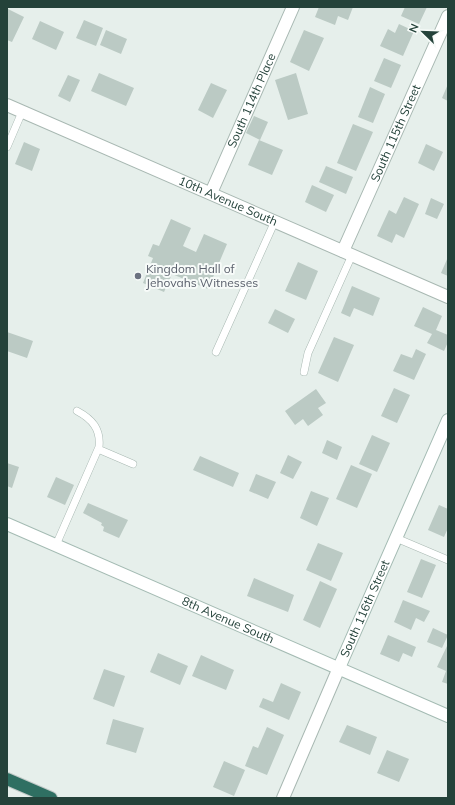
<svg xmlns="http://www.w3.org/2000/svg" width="455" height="805" viewBox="0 0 455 805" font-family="Mulish,sans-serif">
<rect width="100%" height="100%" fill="#e6efeb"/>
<path fill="#bbcac4" d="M319,7H353L348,20L338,16L335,25L315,17Z
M405,7H427L419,24L401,16Z
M8,9L24,17L12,42L7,40Z
M84,20L103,28L96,46L76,38Z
M40,21L64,32L56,50L32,39Z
M399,24L414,31L403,56L380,46L388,29L395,33Z
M106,30L127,39L121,54L100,45Z
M304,30L324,38L309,71L290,62Z
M384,58L401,65L391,88L374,81Z
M99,73L134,88L126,106L91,91Z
M296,73L308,114L288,120L275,80Z
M68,75L80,80L70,102L58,96Z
M211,83L227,90L213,118L198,110Z
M448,84V101L442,98Z
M370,87L385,94L373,123L358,117Z
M254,116L268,122L260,140L246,133Z
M353,124L373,132L356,171L337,163Z
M259,140L283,150L272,175L248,165Z
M24,142L40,149L32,171L15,164Z
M426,144L443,152L434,171L418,163Z
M326,166L353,177L346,194L319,182Z
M312,185L334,195L326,212L305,202Z
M404,197L419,204L404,238L396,234L392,243L377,236L389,210L396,214Z
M431,198L444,204L437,219L425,214Z
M171,219L191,228L183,246L196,252L204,234L227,244L208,289L172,274L164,292L143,283L153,258L148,256L153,244L159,246Z
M448,257V276L441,273Z
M298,262L318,271L306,300L285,291Z
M352,286L380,298L373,316L354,308L350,317L341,313Z
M423,307L442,316L436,330L448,335V342L444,351L427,343L432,334L414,326Z
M275,309L295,319L288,333L268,323Z
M7,332L33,341L27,358L7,351Z
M334,337L354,345L338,382L318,373Z
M416,349L426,354L414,380L393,371L401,354L412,358Z
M394,388L410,395L397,423L381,416Z
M316,389L326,403L318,408L323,415L308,426L303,419L295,425L285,411Z
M372,435L390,443L377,472L359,464Z
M327,440L342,447L337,460L322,453Z
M288,455L302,462L293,479L280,473Z
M200,456L239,473L233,487L193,470Z
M7,463L19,467L12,488L7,486Z
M351,465L372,474L357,508L336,499Z
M256,474L276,482L268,499L249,491Z
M56,477L74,485L65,505L47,497Z
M311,491L329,498L317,526L300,518Z
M88,503L128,520L119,538L103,531L104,527L101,525L102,523L83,513Z
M439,505L448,509V528L444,537L428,530Z
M318,543L343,553L331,581L306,570Z
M421,559L436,565L422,598L407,592Z
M254,578L294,595L288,612L247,596Z
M320,581L337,589L320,628L303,620Z
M403,600L430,611L424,622L416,618L411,630L394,622Z
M433,628L448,635L442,648L427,642Z
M388,635L416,647L412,657L403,653L399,662L380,654Z
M447,646L448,647V684L442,682L446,671L437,667Z
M158,653L188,666L180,685L150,672Z
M201,655L234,670L226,690L192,676Z
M104,669L125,676L114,707L93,699Z
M281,683L301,692L289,720L259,707L263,698L273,702Z
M113,719L144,728L136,753L106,744Z
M347,725L377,737L370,755L339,742Z
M267,727L284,735L267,775L245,766L253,746L258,748Z
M387,750L409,759L399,782L377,773Z
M224,761L245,770L234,796L213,787Z"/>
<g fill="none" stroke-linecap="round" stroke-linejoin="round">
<defs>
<path id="lane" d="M7,147L22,112
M216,352L275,221
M304,372L308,353L352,255
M98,449L133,464
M396,538L448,560
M56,545L99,447C101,429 92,419 77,411"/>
<g id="street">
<path id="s1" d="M7,105L448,297"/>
<path id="s2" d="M211,193L293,7"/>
<path id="s3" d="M343,251L448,16"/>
<path d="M283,798L338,670"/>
</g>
<g id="secondary">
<path id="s4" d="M7,524L448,716"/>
<path id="s5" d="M338,670L448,420"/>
</g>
<path id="highway" d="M7,779L51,798"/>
</defs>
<use href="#lane" stroke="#a8b8b2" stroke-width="8"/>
<use href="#street" stroke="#a8b8b2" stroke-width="14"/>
<use href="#secondary" stroke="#a4bbb3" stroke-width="14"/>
<use href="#highway" stroke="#c2cac8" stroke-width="14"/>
<use href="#lane" stroke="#fff" stroke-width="7"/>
<use href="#street" stroke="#fff" stroke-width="12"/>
<use href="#secondary" stroke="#fff" stroke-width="12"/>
<use href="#highway" stroke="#2f6f62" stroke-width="12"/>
</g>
<circle fill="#6b7280" stroke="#f7fbf9" stroke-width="1.5" cx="138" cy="276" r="4"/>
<g text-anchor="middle" stroke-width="4" stroke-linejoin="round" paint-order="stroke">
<g font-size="12" fill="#24423a" stroke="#f7fbf9">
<text dy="4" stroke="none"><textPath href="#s2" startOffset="101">South 114th Place</textPath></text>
<text dy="4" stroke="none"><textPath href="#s3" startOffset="129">South 115th Street</textPath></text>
<text dy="4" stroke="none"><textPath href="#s1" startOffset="241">10th Avenue South</textPath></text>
<text dy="4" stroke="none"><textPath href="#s5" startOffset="67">South 116th Street</textPath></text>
<text dy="4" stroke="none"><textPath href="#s4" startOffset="241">8th Avenue South</textPath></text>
</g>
<g font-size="12" fill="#5b616d" stroke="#f7fbf9" text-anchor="start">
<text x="146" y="273">Kingdom Hall of<tspan x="146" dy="14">Jehovahs Witnesses</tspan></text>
</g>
</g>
<rect width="455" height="805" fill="none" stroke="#24423a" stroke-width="16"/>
<g transform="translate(423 32) rotate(293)" stroke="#f7fbf9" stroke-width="3" paint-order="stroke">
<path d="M0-3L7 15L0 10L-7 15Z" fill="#24423a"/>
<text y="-6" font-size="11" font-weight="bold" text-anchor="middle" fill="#24423a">N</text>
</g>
</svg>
